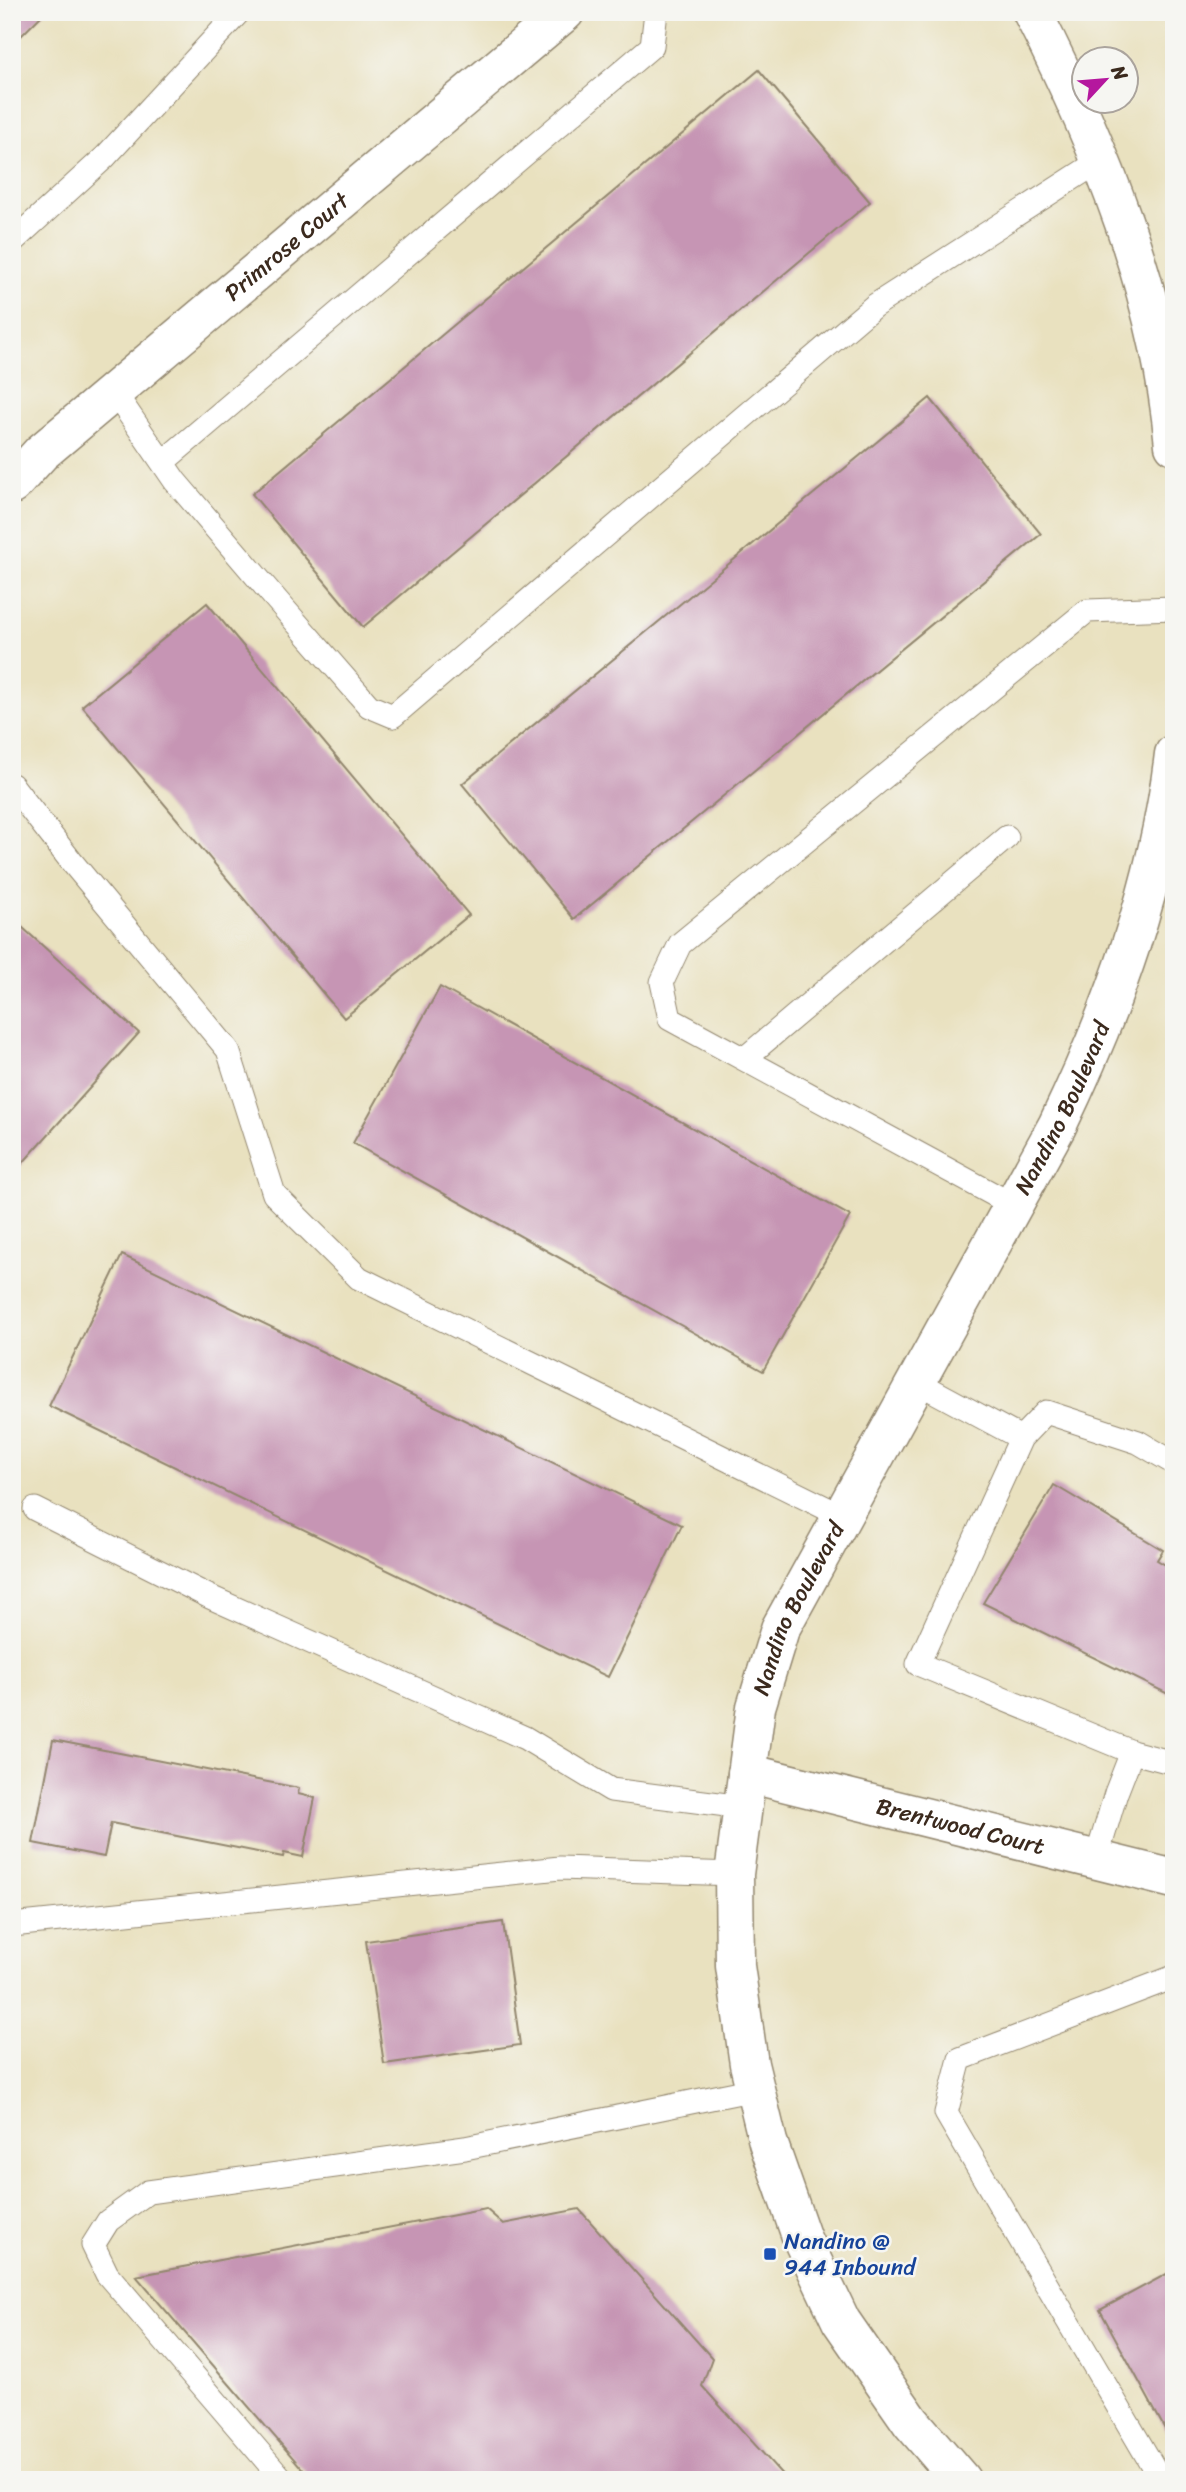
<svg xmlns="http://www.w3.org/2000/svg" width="1186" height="2492" viewBox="0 0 1186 2492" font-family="Sriracha,sans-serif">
<rect width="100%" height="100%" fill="#f6f6f2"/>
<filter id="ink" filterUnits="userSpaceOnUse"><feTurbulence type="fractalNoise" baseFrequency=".0143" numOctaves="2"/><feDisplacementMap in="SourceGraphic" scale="14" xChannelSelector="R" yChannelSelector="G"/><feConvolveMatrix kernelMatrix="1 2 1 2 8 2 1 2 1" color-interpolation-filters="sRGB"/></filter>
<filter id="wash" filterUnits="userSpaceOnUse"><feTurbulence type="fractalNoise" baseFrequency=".00686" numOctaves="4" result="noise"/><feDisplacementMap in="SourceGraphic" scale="28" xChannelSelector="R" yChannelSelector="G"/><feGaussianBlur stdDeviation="1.57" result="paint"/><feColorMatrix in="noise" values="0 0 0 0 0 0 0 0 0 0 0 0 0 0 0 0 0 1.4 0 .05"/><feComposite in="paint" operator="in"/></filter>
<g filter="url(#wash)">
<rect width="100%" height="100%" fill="#e9e1bf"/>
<g id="blocks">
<path fill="#c695b4" d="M12,12H45L12,45Z
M759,70L870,202L363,627L252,494Z
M930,398L1041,534L574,919L462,784Z
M207,603L469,915L344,1018L82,706Z
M12,918L139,1033L20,1166L12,1159Z
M440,987L850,1216L763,1371L353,1143Z
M122,1255L682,1525L608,1677L49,1406Z
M1054,1485L1163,1550L1157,1560L1174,1570V1697L983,1603Z
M53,1740L299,1788L298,1794L315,1798L303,1857L284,1853L283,1857L111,1823L104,1857L33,1843Z
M503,1922L520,2045L384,2064L366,1941Z
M486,2209L503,2224L579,2209L712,2358L702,2386L787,2480H312L136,2276Z
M1174,2270V2426L1166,2431L1100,2310Z"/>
</g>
</g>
<g filter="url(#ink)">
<use href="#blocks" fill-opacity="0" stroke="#92866e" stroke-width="2"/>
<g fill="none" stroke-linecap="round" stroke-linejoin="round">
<defs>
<path id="service" d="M12,242L105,157L239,12
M114,392L175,481L274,597L369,706L393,716L874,306L1101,160
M163,462L652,46L656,12
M12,785L71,861L228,1050L274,1194L359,1278L842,1516
M744,1059L1007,837
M1013,1205L670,1019L662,982L680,944L1087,611L1174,608
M917,1382L1021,1438L918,1664L1132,1752L1174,1763
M1021,1438L1046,1412L1138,1442L1174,1463
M35,1509L210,1597L525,1738L611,1790L742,1807
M1096,1860L1116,1793L1132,1752
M12,1925L560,1868L734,1874
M283,2480L107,2274L93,2245L108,2221L148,2192L465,2148L755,2089
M1161,2480L946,2113L960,2059L1174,1977"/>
<g id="minor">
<path id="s1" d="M12,485L41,453L565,12"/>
<path id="s2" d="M747,1773L1174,1879"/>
</g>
<g id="tertiary">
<path d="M1032,12C1101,147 1160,293 1174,445"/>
<path id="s3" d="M961,2480L911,2422L841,2321L802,2239L768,2142L749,2064L735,1966L734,1874L756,1707L780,1629L1057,1126C1114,1008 1158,885 1174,754"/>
</g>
</defs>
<use href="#service" stroke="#92866e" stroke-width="25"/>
<use href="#minor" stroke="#92866e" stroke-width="41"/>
<use href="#tertiary" stroke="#92866e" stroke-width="41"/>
<use href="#service" stroke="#fff" stroke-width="23"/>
<use href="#minor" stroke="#fff" stroke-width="38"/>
<use href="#tertiary" stroke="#fff" stroke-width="38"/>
</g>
</g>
<rect fill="#1a4fb4" stroke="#f6f6f2" stroke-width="2.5" x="763" y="2247" width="14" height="14" rx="3.5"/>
<g text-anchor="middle" stroke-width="5" stroke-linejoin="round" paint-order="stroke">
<g font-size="23" fill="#3b2a1e" stroke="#f6f6f2">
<text dy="8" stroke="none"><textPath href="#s1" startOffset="364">Primrose Court</textPath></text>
<text dy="8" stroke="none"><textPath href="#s3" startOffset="1507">Nandino Boulevard</textPath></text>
<text dy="8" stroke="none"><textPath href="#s3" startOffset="940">Nandino Boulevard</textPath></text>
<text dy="8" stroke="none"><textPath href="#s2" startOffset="220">Brentwood Court</textPath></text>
</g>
<g font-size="23" fill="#164399" stroke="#f6f6f2" text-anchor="start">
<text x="784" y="2249">Nandino @<tspan x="784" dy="26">944 Inbound</tspan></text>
</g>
</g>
<rect width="1186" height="2492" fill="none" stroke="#f6f6f2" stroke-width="42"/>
<g transform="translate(1105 80) rotate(64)"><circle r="33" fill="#f6f6f2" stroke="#aba49d" stroke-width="2"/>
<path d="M0-5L12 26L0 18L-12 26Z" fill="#b5179e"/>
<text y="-10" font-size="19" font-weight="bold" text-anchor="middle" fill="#3b2a1e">N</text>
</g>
</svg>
